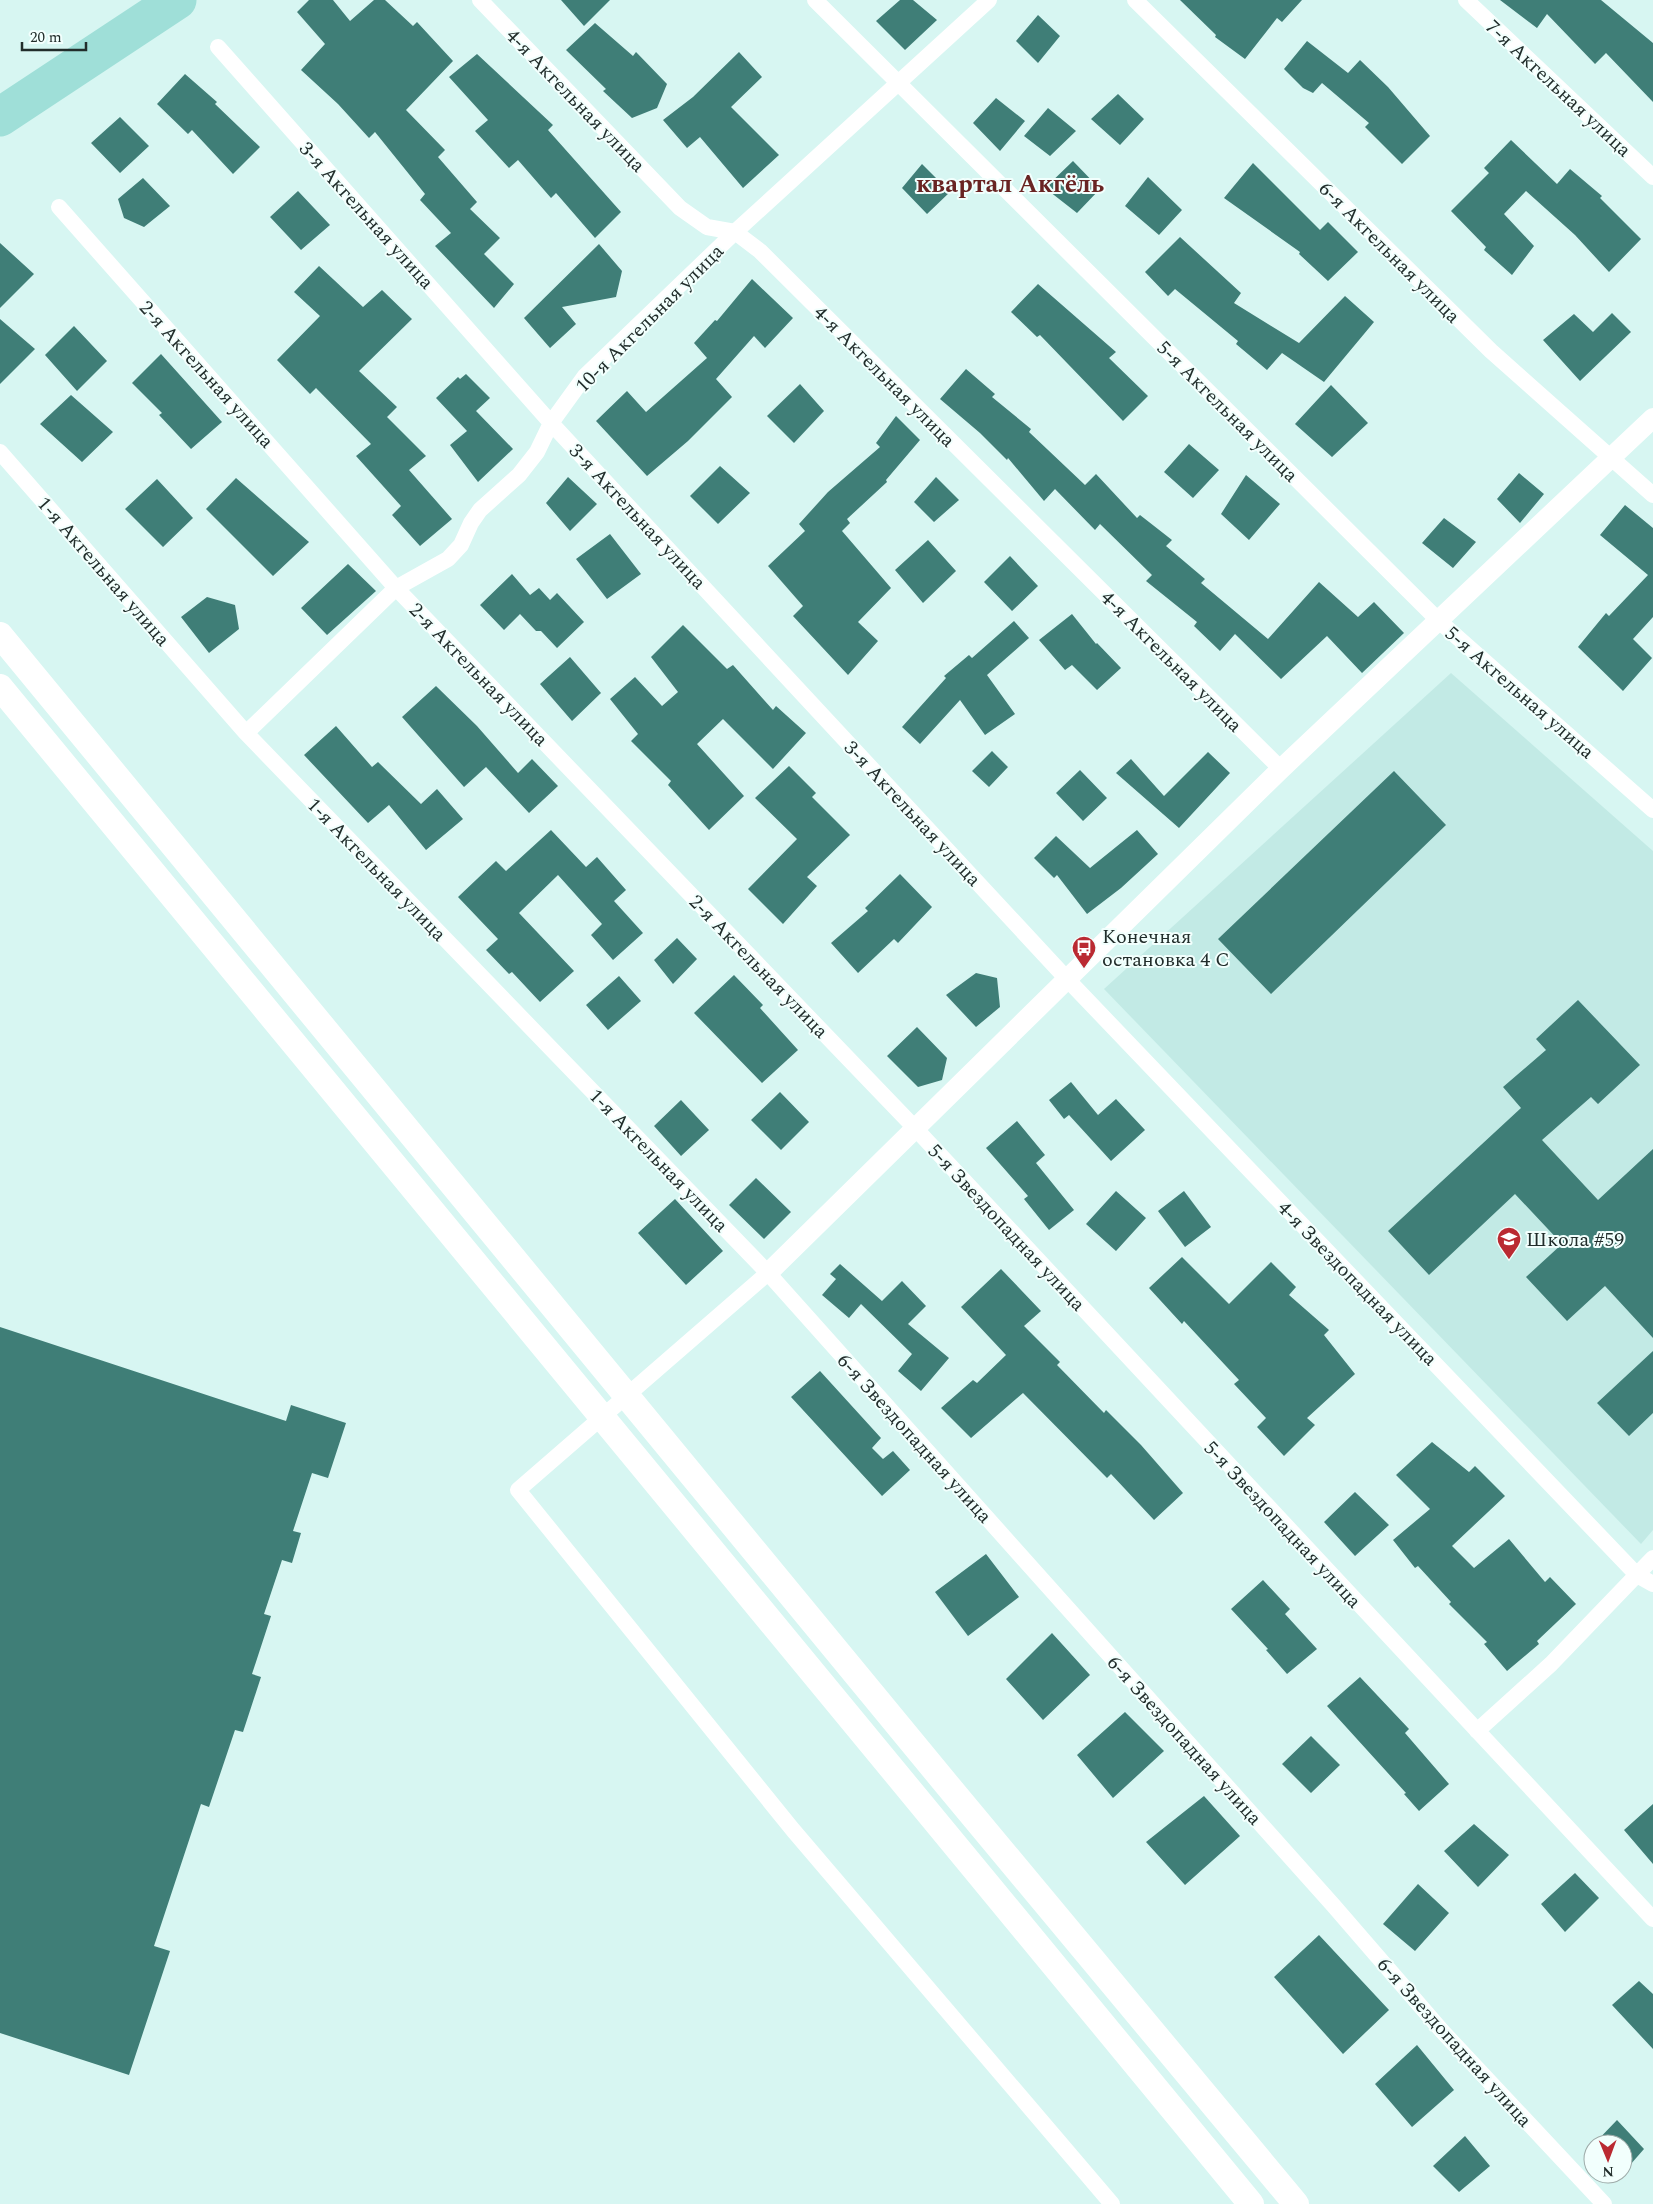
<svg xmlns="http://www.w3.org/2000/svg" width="1653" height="2204" viewBox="0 0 1653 2204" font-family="Spectral,serif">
<rect width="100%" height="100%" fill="#d7f6f2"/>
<path fill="#c2eae5" d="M1451,673L1653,851V1530L1641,1544L1104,989Z"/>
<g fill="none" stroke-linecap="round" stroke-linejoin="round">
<path stroke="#9fdfd8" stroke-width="39" d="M0,117L177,0"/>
</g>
<path fill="#3f7e77" d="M309,0H333L350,21L374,0H385L413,26L417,22L453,61L406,110L445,150L438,157L477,202L470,209L500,238L484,254L514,284L494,308L435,246L451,233L420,200L425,194L375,132L369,138L338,104L301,70L325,44L297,12Z
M561,0H610L584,26Z
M900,0H913L937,20L905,50L876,21Z
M1180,0H1302L1282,22L1277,18L1245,59L1215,37L1216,35Z
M1500,0H1601L1653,43V102L1606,53L1595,64L1547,14L1537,28Z
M1038,15L1060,36L1038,63L1016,41Z
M595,23L633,56L636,52L667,84L657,108L632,118L603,91L606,89L566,50Z
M1307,41L1348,73L1360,60L1388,87L1430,136L1402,164L1365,127L1369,123L1322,83L1313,93L1303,88L1284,69Z
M739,52L762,77L731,107L779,155L743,188L700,137L687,148L663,120L693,97Z
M477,54L553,125L548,130L621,212L595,238L556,193L551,198L518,160L509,168L475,131L488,120L449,77Z
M185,74L217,102L215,104L260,147L233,174L192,130L188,134L157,104Z
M1118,94L1144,119L1120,145L1091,119Z
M996,98L1025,121L1000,151L973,123Z
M1048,108L1076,131L1050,156L1024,136Z
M120,117L149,146L120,173L91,143Z
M1511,140L1557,184L1570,169L1602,196L1600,198L1641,239L1609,272L1575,235L1526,191L1504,214L1534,246L1512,275L1484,250L1486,247L1451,211L1489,173L1484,168Z
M1073,161L1100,189L1077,213L1045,188Z
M1253,163L1320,230L1328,222L1358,252L1328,281L1299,254L1300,252L1224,198Z
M922,164L950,192L927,214L902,188Z
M1148,177L1182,210L1159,235L1125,206Z
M143,178L170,206L144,227L124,218L118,199Z
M298,191L330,225L301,250L270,217Z
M1180,237L1241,293L1234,303L1299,343L1345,296L1374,322L1324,382L1282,353L1267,370L1236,344L1238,341L1175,289L1168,296L1145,272Z
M0,243L34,274L0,308Z
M599,244L622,271L616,297L562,307L576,324L550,348L524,318Z
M319,266L363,307L382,290L412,319L359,371L397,407L387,417L426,456L409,470L452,519L420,546L392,515L401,506L356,456L371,444L316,388L310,394L277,360L320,316L294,292Z
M752,279L793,318L765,348L754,336L716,379L732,397L688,441L647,476L596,421L627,391L646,412L707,358L694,343L715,320L717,321Z
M1038,284L1116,352L1109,358L1148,396L1123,421L1040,335L1037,337L1011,312Z
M1612,313L1631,332L1580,381L1543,340L1574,314L1593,332Z
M0,319L35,349L0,384Z
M74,326L107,361L77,391L45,355Z
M161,354L222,422L191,449L159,415L162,413L132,383Z
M966,369L995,394L992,397L1031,429L1029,432L1085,485L1096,474L1137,518L1140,515L1172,540L1166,546L1205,579L1201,583L1268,639L1319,582L1358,617L1374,602L1404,633L1362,673L1327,636L1281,679L1235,634L1220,651L1194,626L1197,622L1146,581L1152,575L1100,524L1095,530L1055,489L1044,501L1008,458L1007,460L980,433L940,399Z
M466,374L490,398L476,411L513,449L478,482L450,445L467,431L436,398L458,377L460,379Z
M800,384L824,411L794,443L767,416Z
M1331,385L1368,423L1332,457L1295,424Z
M71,395L113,432L82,462L40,424Z
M896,416L920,440L886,480L887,482L847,519L850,523L842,531L891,588L858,622L878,641L848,675L793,616L803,606L768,566L805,531L799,524L828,492L880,447L876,443Z
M1189,444L1219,470L1193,498L1164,472Z
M720,466L750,493L718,524L690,496Z
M1519,473L1544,494L1520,523L1497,499Z
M1246,475L1280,504L1249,540L1221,514Z
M568,477L597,504L570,531L546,503Z
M936,477L959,500L934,522L914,502Z
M236,478L309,542L273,576L206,509Z
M157,479L193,518L163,547L125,509Z
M1625,505L1653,528V617L1633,639L1652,658L1623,691L1578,647L1606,613L1609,616L1648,575L1600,535Z
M1444,518L1476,542L1453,568L1422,543Z
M610,534L641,574L607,599L576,559Z
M928,540L956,571L923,603L895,570Z
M1010,556L1038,586L1012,611L984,582Z
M348,564L376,591L327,635L301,608Z
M512,574L530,595L539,588L550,600L557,593L584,622L557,648L541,631H536L520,614L504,630L480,605Z
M207,597L235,605L239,629L209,653L181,617Z
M1072,614L1096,644L1097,643L1121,668L1097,690L1072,665L1065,670L1039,640Z
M1014,621L1029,638L987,675L1015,714L985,735L960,700L920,744L902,727L946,678L944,676L969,655L972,658Z
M683,625L727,669L733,665L773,710L776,706L806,733L773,769L723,719L697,744L744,796L709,830L668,785L671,781L631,741L638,734L610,699L635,677L662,706L678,692L651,657Z
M570,657L601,693L572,721L540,684Z
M436,686L477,726L518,773L532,759L558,786L529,813L486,767L464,787L402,717Z
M336,726L372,767L378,762L421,804L437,789L463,819L426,850L389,805L368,823L304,755Z
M992,751L1008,767L989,787L972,771Z
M1208,752L1230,773L1179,828L1116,773L1131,759L1164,796Z
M789,766L816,793L812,797L850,835L807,877L817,886L783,924L748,889L797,839L755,798Z
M1080,770L1107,798L1083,821L1056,793Z
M1394,771L1446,825L1271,994L1218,939Z
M551,830L586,867L597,857L626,890L614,901L643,933L613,960L591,935L602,924L558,875L519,913L574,971L540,1002L512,972L509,974L486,950L498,939L458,897L496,861L506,871Z
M1137,830L1158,854L1121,888L1087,914L1057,875L1054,878L1034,858L1056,836L1090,868Z
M900,874L932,907L898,943L894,939L858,973L831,943L868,911L865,908Z
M677,938L697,959L673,984L654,960Z
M976,973L997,978L1000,1007L976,1027L946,995Z
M734,975L763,1005L760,1008L798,1050L762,1083L694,1013Z
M619,976L641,1001L608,1030L586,1005Z
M1578,1000L1640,1065L1598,1104L1591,1097L1542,1140L1598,1200L1653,1149V1338L1605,1286L1567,1321L1526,1277L1562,1244L1515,1194L1429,1275L1388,1231L1521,1108L1503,1087L1546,1050L1536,1039Z
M917,1027L947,1058L942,1080L918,1087L887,1056Z
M1071,1082L1098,1115L1116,1099L1145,1130L1111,1161L1069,1115L1064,1119L1049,1100Z
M780,1092L809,1122L781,1150L751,1120Z
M681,1100L709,1130L681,1156L654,1126Z
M1017,1121L1045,1155L1036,1163L1074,1210L1049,1230L1024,1199L1028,1196L986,1148Z
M756,1178L791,1212L764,1239L729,1205Z
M1116,1191L1146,1218L1116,1251L1086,1224Z
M1184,1191L1211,1227L1185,1247L1158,1211Z
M675,1199L723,1251L686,1285L638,1233Z
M1182,1257L1229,1304L1271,1262L1296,1287L1289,1295L1329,1330L1324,1335L1355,1374L1307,1418L1315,1425L1284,1456L1257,1427L1266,1418L1234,1384L1239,1380L1184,1321L1182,1324L1149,1288Z
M840,1264L882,1301L902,1281L926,1306L908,1324L949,1358L921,1391L898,1371L912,1354L861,1304L849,1318L822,1295L836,1279L830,1274Z
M1001,1269L1041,1311L1024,1326L1060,1362L1057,1365L1104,1413L1106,1410L1141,1445L1183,1493L1154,1520L1111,1474L1107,1478L1023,1393L971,1438L941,1408L973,1380L977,1383L1006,1355L961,1307Z
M0,1327L286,1421L291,1405L346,1423L328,1478L312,1473L293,1531L301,1533L292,1563L282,1560L264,1614L271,1616L252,1674L261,1677L243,1732L235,1730L209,1807L201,1804L154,1946L170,1951L129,2075L0,2033Z
M1653,1351V1413L1629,1436L1597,1403Z
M820,1371L881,1438L872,1448L883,1459L893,1451L910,1470L882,1496L791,1397Z
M1432,1442L1469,1472L1475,1466L1505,1496L1452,1546L1474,1568L1509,1539L1545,1582L1550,1577L1576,1604L1537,1641L1539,1644L1507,1671L1484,1644L1487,1642L1449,1604L1451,1602L1418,1566L1415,1568L1393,1540L1430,1509L1396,1475Z
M1355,1492L1389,1525L1355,1556L1324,1522Z
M986,1554L1019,1597L968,1636L935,1592Z
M1263,1580L1290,1609L1285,1614L1317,1649L1287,1674L1266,1650L1268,1649L1231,1609Z
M1052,1633L1090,1675L1043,1720L1006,1679Z
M1360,1677L1409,1729L1405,1733L1449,1784L1419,1811L1404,1794L1406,1793L1327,1706Z
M1125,1712L1164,1751L1113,1798L1077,1755Z
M1311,1736L1340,1765L1311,1793L1282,1764Z
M1204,1796L1240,1836L1185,1885L1146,1842Z
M1653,1804V1864L1624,1830Z
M1474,1824L1509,1855L1478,1887L1444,1851Z
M1575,1873L1599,1898L1565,1932L1541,1904Z
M1418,1884L1449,1913L1415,1951L1383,1924Z
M1319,1935L1389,2010L1343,2054L1274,1977Z
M1639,1981L1653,1994V2049L1612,2005Z
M1417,2045L1454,2090L1412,2127L1375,2084Z
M1617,2120L1644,2149L1623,2173V2144H1594Z
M1465,2136L1490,2166L1459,2192L1433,2166Z"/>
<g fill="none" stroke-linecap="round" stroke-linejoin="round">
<path stroke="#fff" stroke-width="16" d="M480,0L680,208L707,227L735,232L760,251L1281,769
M815,0L1439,621L1653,810
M1135,0L1491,351L1653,495
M1466,0L1653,177
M218,47L551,423L1066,978L1637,1575L1653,1584
M59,207L396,588L914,1127L1653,1919
M0,452L246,733L768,1273L1333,1905L1442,2031L1604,2204
M246,733L396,588L448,559L461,545L471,523L480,510L519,475L537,452L551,423L585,376L735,232L989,0
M768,1273L518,1490L793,1830L1112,2204
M1477,1731L1551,1664L1653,1558"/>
<path stroke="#fff" stroke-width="20" d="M768,1273L1281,769L1653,418"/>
<path stroke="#fff" stroke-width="26" d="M0,635L948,1786L1296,2204
M0,687L1251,2204"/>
</g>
<defs>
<symbol id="bus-pin" viewBox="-11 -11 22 30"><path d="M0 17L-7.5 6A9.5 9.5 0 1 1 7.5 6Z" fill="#ba2a32" stroke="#f2fffd"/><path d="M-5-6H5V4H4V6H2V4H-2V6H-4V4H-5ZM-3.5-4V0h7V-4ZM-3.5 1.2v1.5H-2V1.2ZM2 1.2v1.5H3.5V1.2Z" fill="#fff"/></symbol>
<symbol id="school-pin" viewBox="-11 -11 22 30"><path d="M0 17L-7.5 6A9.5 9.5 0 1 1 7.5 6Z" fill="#ba2a32" stroke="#f2fffd"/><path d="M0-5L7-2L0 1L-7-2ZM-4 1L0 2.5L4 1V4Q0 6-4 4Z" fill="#fff"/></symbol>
</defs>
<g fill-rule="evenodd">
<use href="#bus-pin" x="1070" y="934" width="28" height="38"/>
<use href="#school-pin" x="1495" y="1225" width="28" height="38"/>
</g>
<g text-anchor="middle" stroke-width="4" stroke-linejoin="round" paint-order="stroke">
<g font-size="20" fill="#212d2b" stroke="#f2fffd">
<text transform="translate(1559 88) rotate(43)" y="7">7-я Акгельная улица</text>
<text transform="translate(576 100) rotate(46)" y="7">4-я Акгельная улица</text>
<text transform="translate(367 215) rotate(48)" y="7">3-я Акгельная улица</text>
<text transform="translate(1390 252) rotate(45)" y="7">6-я Акгельная улица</text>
<text transform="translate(649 318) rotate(-45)" y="7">10-я Акгельная улица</text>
<text transform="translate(207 374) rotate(48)" y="7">2-я Акгельная улица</text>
<text transform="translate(885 376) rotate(45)" y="7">4-я Акгельная улица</text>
<text transform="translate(1228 411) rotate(45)" y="7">5-я Акгельная улица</text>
<text transform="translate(638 516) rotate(47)" y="7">3-я Акгельная улица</text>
<text transform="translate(104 571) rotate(49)" y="7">1-я Акгельная улица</text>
<text transform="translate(1172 661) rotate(45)" y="7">4-я Акгельная улица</text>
<text transform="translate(479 674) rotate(46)" y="7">2-я Акгельная улица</text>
<text transform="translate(1520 692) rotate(41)" y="7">5-я Акгельная улица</text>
<text transform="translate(913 813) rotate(47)" y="7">3-я Акгельная улица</text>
<text transform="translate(377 869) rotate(46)" y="7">1-я Акгельная улица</text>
<text transform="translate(759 966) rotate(46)" y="7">2-я Акгельная улица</text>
<text transform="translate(659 1160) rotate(46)" y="7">1-я Акгельная улица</text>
<text transform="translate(1007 1227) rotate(47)" y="7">5-я Звездопадная улица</text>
<text transform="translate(1358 1283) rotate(46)" y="7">4-я Звездопадная улица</text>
<text transform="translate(915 1438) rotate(48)" y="7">6-я Звездопадная улица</text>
<text transform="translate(1283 1524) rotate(47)" y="7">5-я Звездопадная улица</text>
<text transform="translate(1185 1740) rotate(48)" y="7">6-я Звездопадная улица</text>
<text transform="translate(1455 2042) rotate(48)" y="7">6-я Звездопадная улица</text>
</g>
<g font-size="20" fill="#212d2b" stroke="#f2fffd" text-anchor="start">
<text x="1102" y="943">Конечная<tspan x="1102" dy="23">остановка 4 С</tspan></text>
<text x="1526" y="1246">Школа #59</text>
</g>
<g font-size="25" font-weight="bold" fill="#692423" stroke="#f2fffd">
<text x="1010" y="192">квартал Акгёль</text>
</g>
</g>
<g transform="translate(1608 2159) rotate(179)"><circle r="24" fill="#f2fffd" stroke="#9eaba9"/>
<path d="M0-4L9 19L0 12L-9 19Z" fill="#ba2a32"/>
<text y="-8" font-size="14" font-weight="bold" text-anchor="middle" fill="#212d2b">N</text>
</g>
<path d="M22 42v8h64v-8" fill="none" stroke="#212d2b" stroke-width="2.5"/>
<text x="30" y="42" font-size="15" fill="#212d2b" stroke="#f2fffd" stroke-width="4" paint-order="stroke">20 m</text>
</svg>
